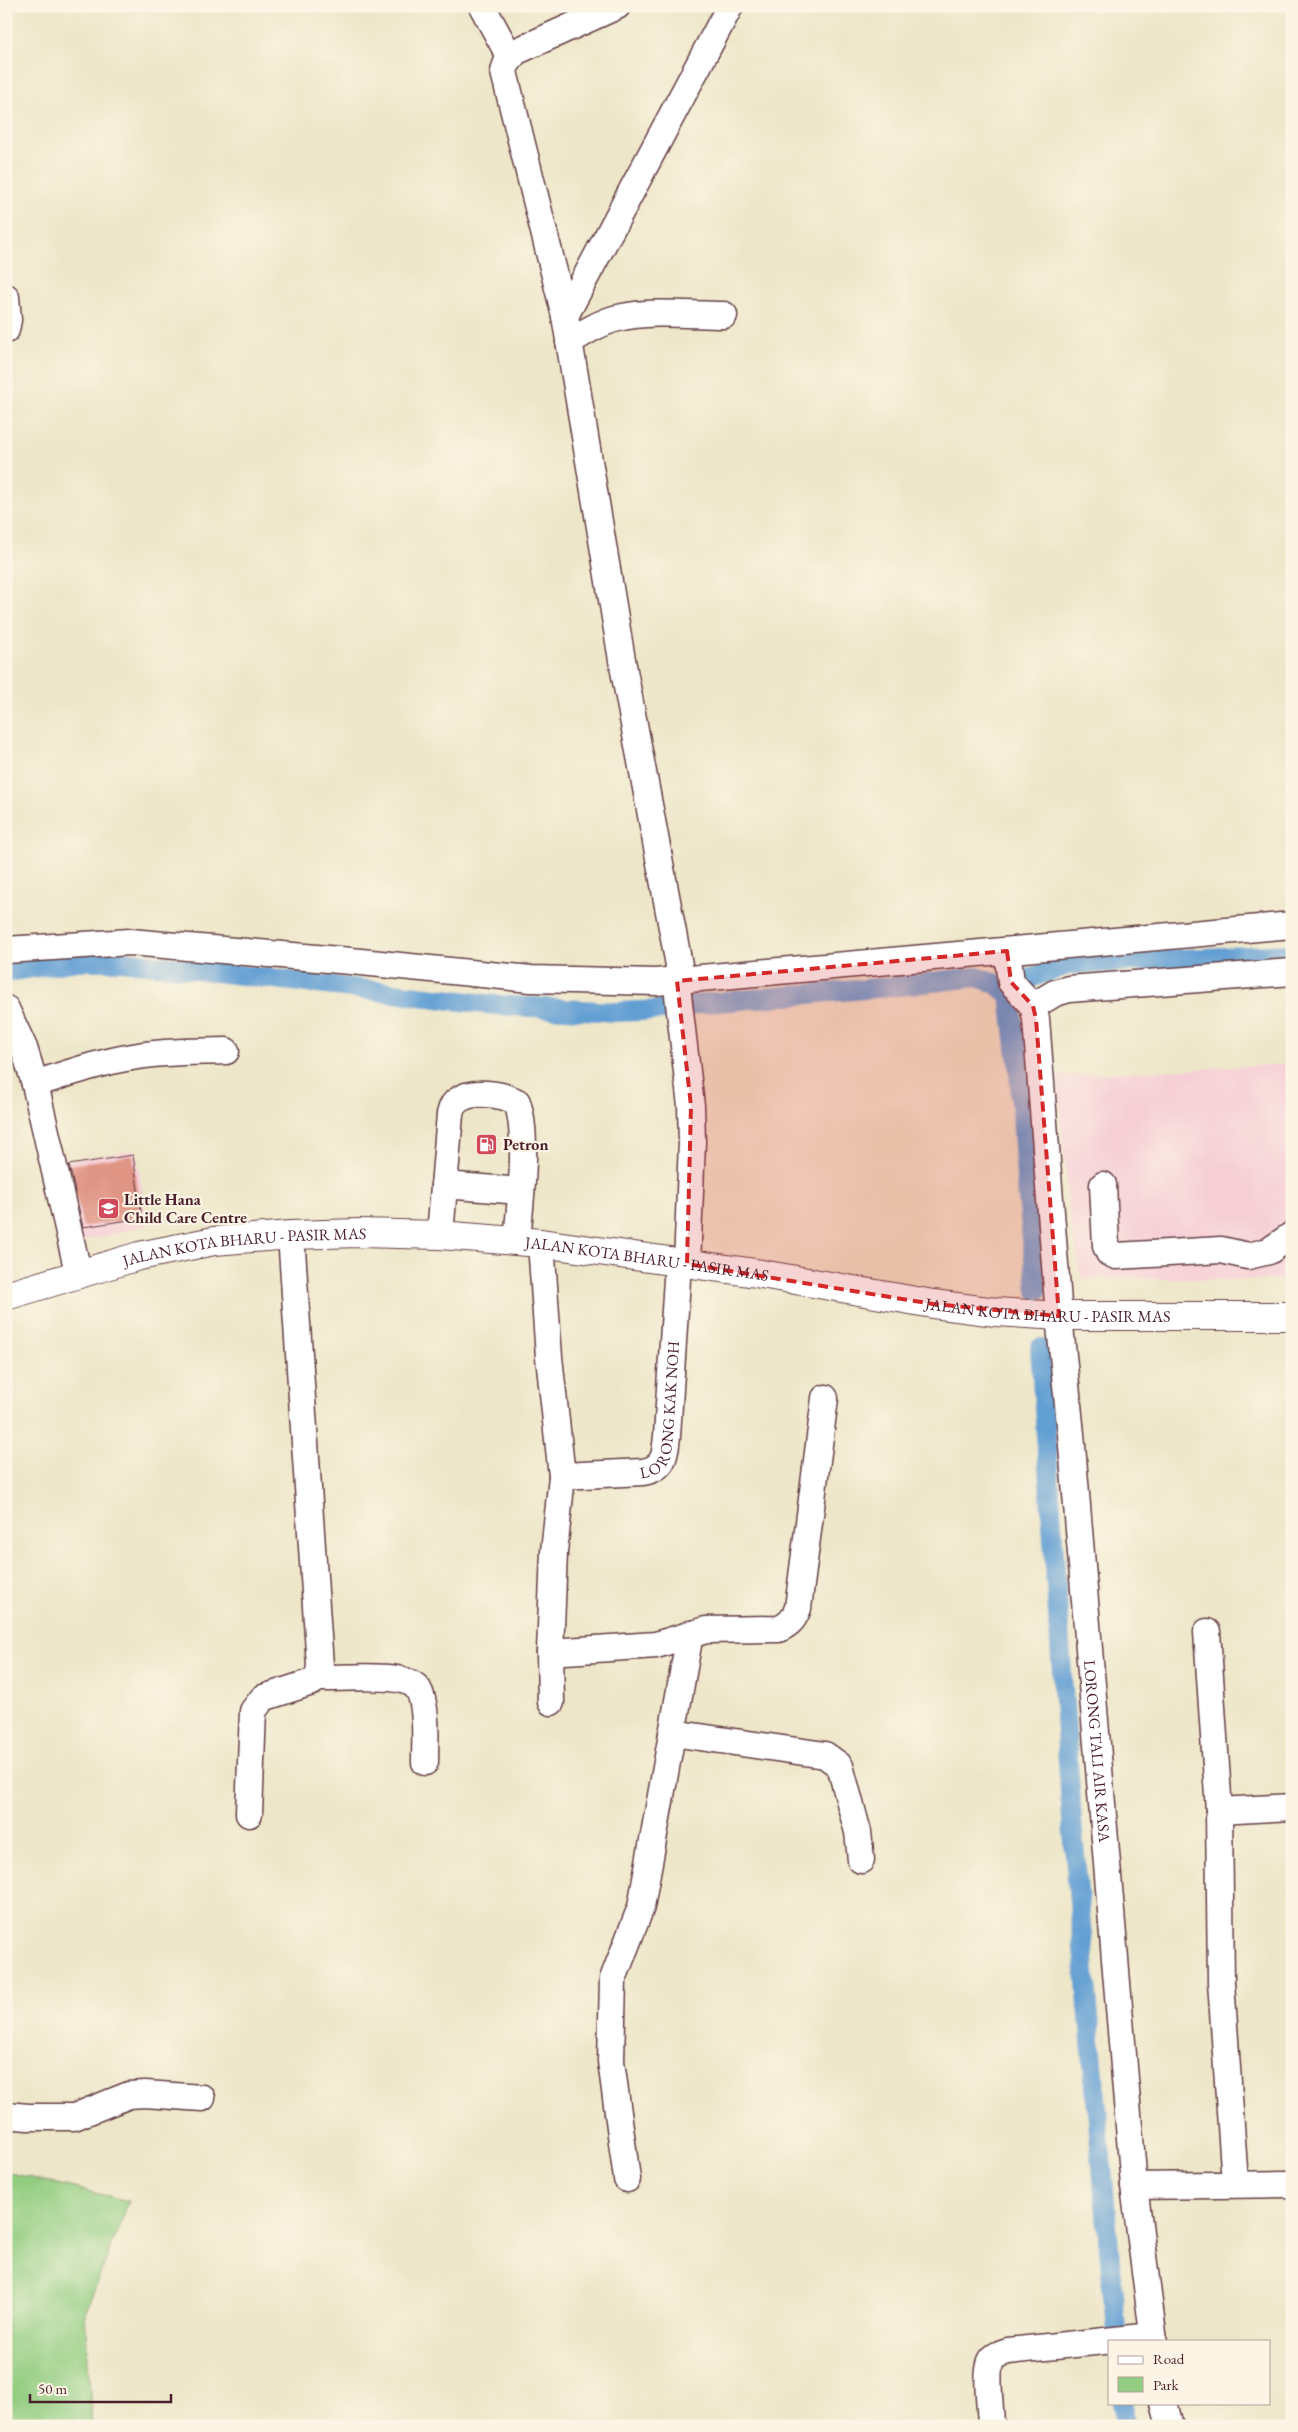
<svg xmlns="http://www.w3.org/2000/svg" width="1298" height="2432" viewBox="0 0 1298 2432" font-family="'EB Garamond',serif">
<rect width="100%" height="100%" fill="#fcf5e5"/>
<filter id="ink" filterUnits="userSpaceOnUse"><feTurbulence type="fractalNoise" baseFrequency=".02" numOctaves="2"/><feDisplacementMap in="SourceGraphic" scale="10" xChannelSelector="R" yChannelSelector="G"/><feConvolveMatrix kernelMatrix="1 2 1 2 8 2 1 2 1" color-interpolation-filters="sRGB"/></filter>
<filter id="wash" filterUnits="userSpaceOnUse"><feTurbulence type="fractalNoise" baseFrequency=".0096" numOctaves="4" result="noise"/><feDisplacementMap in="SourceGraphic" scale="20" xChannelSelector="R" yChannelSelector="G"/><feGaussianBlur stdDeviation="1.12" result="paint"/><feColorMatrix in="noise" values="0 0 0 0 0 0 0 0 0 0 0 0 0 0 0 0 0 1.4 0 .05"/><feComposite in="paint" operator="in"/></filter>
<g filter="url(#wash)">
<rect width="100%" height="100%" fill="#ede6c8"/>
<path fill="#f6cfd6" d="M1284,986H1292V1280L1082,1278L1070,1219L1057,1076L1288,1064Z
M136,1150L147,1225L77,1243L60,1162Z"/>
<path fill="#93cd81" stroke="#6e7656" d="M6,2172L129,2201L85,2313L92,2426H36L6,2417Z"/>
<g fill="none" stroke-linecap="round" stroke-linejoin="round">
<path stroke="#629fd3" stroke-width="20" d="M6,972L77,961H122L495,1005L616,1012L663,1010L706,1003L889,987L976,977L995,983L1010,996L1017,1056
M1022,988L1030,978L1070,964L1292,954
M1017,1042L1026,1178L1037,1291
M1040,1348L1072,1821L1117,2341
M1123,2403L1125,2426"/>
</g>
<g id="blocks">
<path fill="#e09484" d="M133,1155L142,1218L83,1227L69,1165Z"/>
</g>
</g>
<g filter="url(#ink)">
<use href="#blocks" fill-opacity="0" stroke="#623d43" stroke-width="1"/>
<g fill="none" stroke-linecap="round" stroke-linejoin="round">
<defs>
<g id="minor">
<path d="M482,6L510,57"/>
<path d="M617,6L515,52L506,65L504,72L565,316L622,660L679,965L677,986L691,1106L692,1142L687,1264"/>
<path d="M6,297L8,320L6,330"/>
<path d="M565,316L730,6"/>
<path d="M569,342C585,332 601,322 618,318C652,310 690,315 724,315"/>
<path d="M6,950L130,942L351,961L531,979L656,982L1292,925"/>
<path id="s1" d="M1007,951L1011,982L1033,1006L1036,1019L1059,1316L1071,1434L1134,2186L1154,2341"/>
<path d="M1033,1006L1055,993L1069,989L1292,972"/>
<path d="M6,1009L24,1048L35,1084L78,1272"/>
<path d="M35,1084C69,1073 103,1061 138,1056C167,1051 197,1052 226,1051"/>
<path d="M444,1185L521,1191"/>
<path d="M1103,1185L1106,1246L1109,1253L1116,1256L1221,1250L1248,1256L1269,1251L1292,1235"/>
<path d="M440,1235L450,1114C451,1110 453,1103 457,1101C472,1089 502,1094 517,1102C529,1136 520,1204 517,1241"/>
<path d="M541,1243L549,1357L562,1476L554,1552L550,1652L551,1702"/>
<path id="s2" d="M562,1476L643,1472C665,1468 665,1455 667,1436L678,1263"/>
<path d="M1207,1632L1219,1811L1221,1982L1235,2183"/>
<path d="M550,1652L656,1645L706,1630L779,1629C790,1624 794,1619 798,1608L825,1398"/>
<path d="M318,1678C339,1679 406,1671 418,1689C428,1705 425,1743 425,1762"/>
<path d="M672,1733L825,1755L840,1766L858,1832L861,1860"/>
<path d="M1219,1811L1292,1807"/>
<path d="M249,1814L253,1711L263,1698L312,1682L318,1678L320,1666L291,1235"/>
<path d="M6,2115L28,2117H74L129,2095L145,2094L202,2098"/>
<path d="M627,2179L611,2061L613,1979L641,1907L690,1634"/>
<path d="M1134,2186L1292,2184"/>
<path d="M1164,2403L1170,2426"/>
<path d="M991,2426C991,2410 985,2374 991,2361C994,2355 1002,2353 1008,2351L1153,2336"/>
</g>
<g id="highway">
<path id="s3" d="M6,1296L139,1256L214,1241L291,1235L359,1233L440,1235L541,1243L756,1273L933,1304L996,1312L1059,1316H1292"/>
</g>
</defs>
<use href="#minor" stroke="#623d43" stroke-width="29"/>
<use href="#highway" stroke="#623d43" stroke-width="30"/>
<use href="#minor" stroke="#fff" stroke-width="26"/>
<use href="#highway" stroke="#fff" stroke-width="28"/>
</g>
</g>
<path fill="#d62828" fill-opacity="0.2" stroke="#d62828" stroke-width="4" stroke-dasharray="10 6" stroke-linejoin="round" d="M1007,951L1011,982L1033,1006L1036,1019L1059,1316L933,1304L687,1264L691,1106L677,981Z"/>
<defs>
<symbol id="fuel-square" viewBox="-11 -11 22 22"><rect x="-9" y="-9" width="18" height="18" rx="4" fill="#d1495b" stroke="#fcf5e5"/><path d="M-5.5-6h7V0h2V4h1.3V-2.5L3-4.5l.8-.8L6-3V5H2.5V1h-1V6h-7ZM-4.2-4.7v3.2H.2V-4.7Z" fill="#fff"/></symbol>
<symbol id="school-square" viewBox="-11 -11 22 22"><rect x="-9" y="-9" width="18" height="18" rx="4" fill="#d1495b" stroke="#fcf5e5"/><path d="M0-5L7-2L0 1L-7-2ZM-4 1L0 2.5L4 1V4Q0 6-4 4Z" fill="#fff"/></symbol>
</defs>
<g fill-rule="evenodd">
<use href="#fuel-square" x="474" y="1132" width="25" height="25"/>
<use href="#school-square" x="96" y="1196" width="25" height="25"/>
</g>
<g text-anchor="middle" stroke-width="4.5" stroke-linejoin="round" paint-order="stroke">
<g font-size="16" font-weight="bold" fill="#4a1f2b" stroke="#fcf5e5" text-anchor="start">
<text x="503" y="1150">Petron</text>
<text x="124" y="1205">Little Hana<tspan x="124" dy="18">Child Care Centre</tspan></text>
</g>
<g font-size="16" fill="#4a1f2b" stroke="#fcf5e5">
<text dy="6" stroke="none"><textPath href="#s3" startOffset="245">JALAN KOTA BHARU - PASIR MAS</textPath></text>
<text dy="6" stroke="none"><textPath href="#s3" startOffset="650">JALAN KOTA BHARU - PASIR MAS</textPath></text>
<text dy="6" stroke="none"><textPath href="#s3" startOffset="1055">JALAN KOTA BHARU - PASIR MAS</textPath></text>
<text dy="6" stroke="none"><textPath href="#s2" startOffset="151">LORONG KAK NOH</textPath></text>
<text dy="6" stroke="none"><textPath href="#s1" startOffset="812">LORONG TALI AIR KASA</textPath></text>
</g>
</g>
<rect width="1298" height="2432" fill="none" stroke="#fcf5e5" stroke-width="25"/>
<rect x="1108" y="2340" width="162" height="65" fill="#fcf5e5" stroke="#b59f9b"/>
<rect x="1118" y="2356" width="25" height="8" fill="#ffffff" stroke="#b59f9b"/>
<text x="1153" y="2364" font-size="15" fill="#4a1f2b">Road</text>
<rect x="1118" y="2377" width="25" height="15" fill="#93cd81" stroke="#b59f9b"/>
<text x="1153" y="2390" font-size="15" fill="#4a1f2b">Park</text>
<path d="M30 2394v8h141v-8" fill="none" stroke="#4a1f2b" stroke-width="2.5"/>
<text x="38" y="2394" font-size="15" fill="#4a1f2b" stroke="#fcf5e5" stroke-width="4" paint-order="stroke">50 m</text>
</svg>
